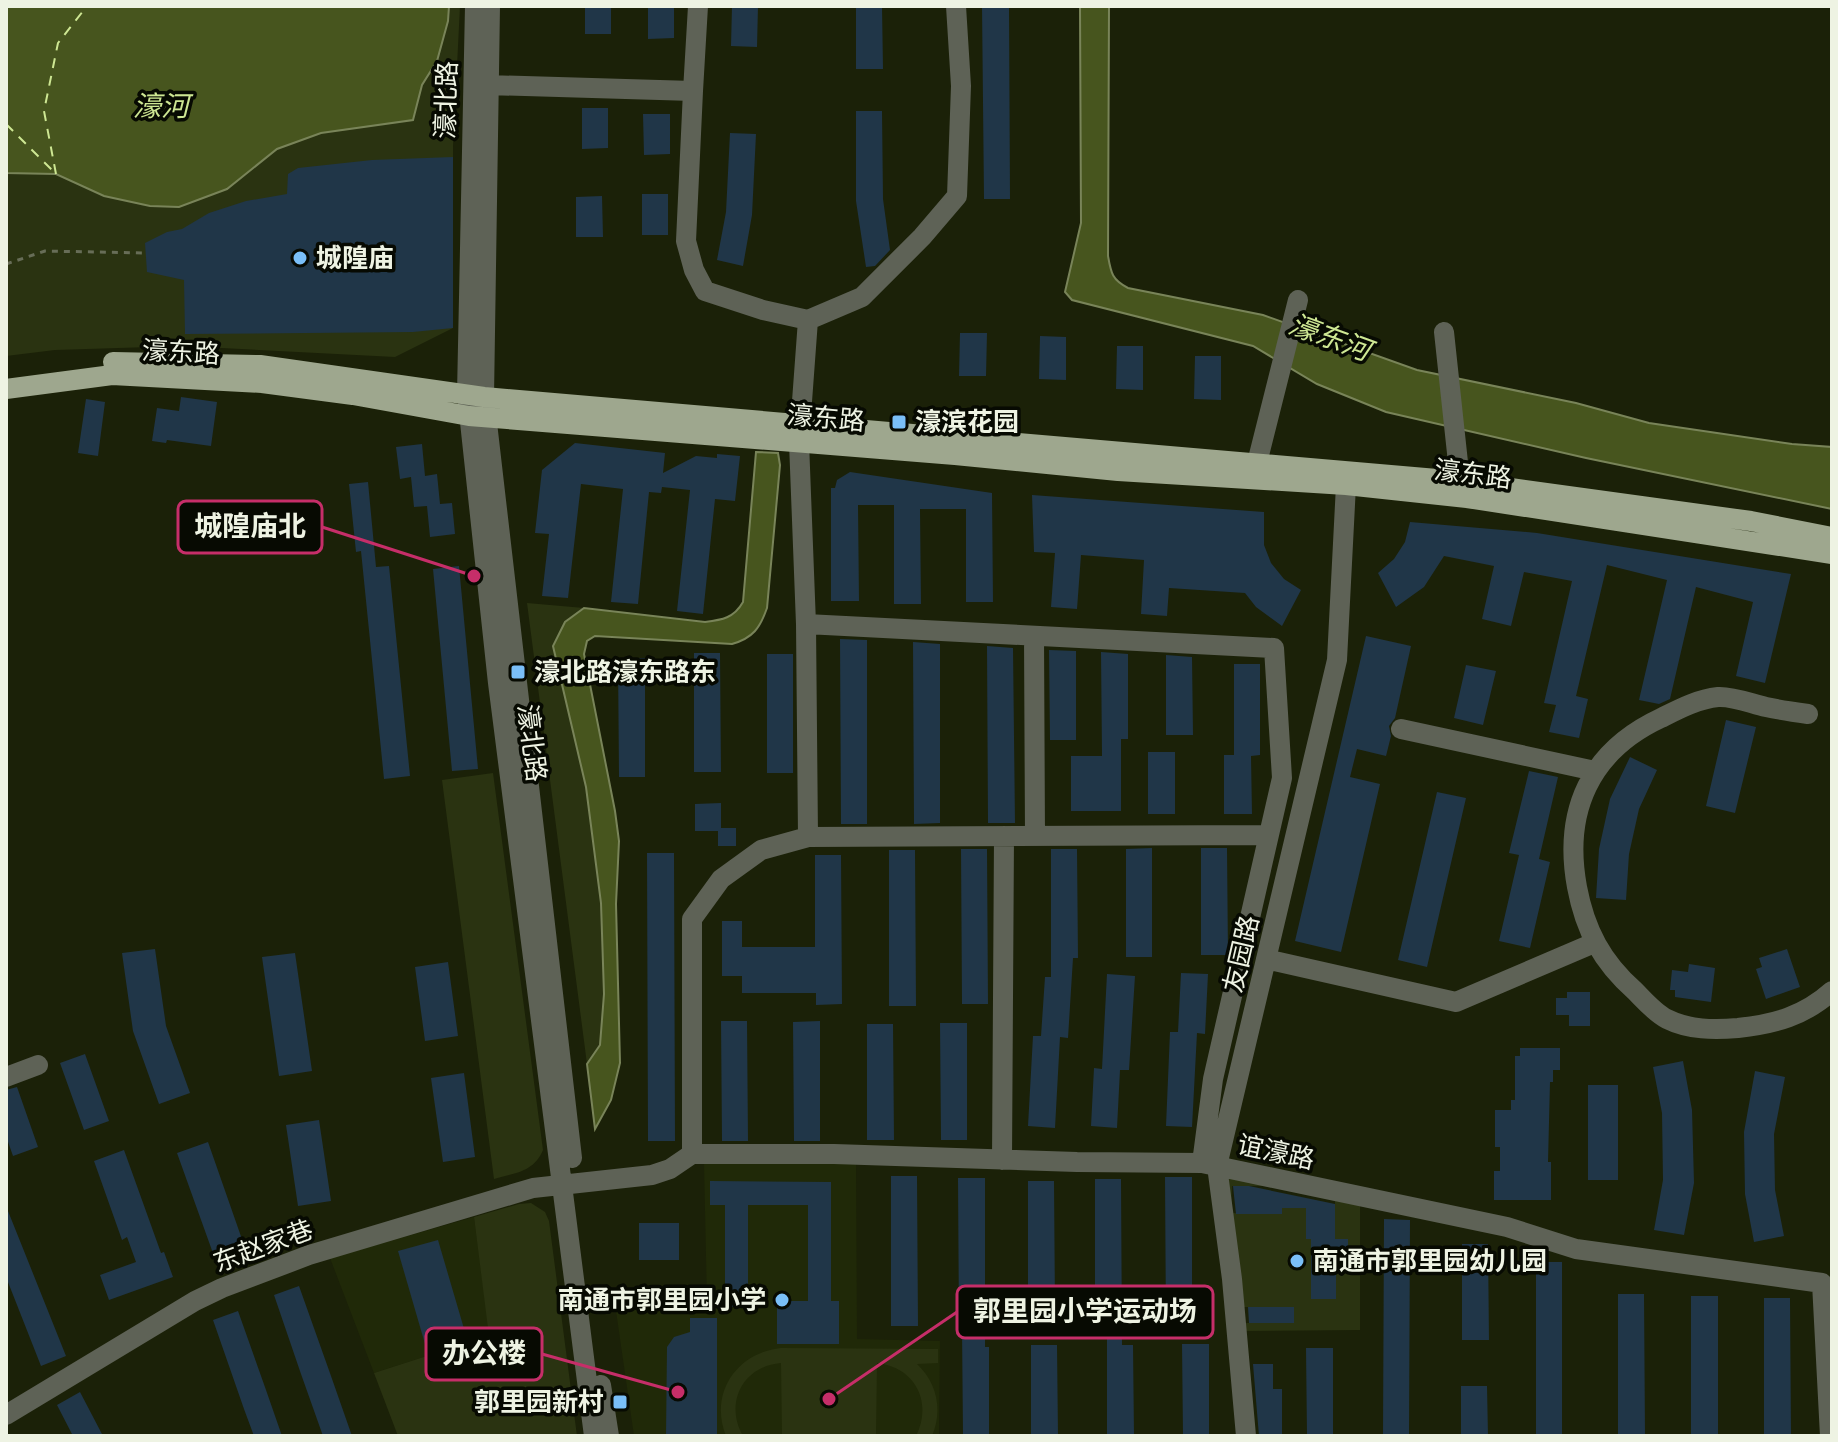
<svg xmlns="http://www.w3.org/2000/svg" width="1838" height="1442" viewBox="0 0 1838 1442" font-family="'Roboto Condensed','Noto Sans SC',sans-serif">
<rect width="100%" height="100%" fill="#1b2108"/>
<path fill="#202908" d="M856,1162L857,1339L940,1341L939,1436H634L614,1297L707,1302L704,1164Z
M474,1217L490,1336L374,1373L330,1258Z"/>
<path fill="#2a3311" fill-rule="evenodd" d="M449,6H460L453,147V328L395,357L182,346L55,350L6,356V173L56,174L104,196L150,206L179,207L227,189L277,149L321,133L412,120L422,85L437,61L448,21Z
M527,603L584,608L565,622L553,646L586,787L601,903L604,994L600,1045L587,1064Z
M493,773L543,1150C534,1172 515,1173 494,1179L442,780Z
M1225,1164L1360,1196V1330L1240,1331ZM1281,1186L1335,1194V1239L1348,1240V1261H1336L1311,1239L1306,1208H1282L1281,1214L1231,1213L1232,1186ZM1244,1307H1294V1323H1244Z
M531,1203L545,1212L549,1221L577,1436H398L374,1373L489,1336L474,1217L519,1204Z
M781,1348L938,1349V1363L917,1364C937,1383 943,1410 932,1436H916C933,1402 915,1367 877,1363L876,1436H782L781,1363C743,1366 724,1403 743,1436H726C709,1394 736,1353 781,1348Z"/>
<path fill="#47551e" stroke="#798459" stroke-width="2" d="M6,6H449L448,21L437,61L422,85L413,120L321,133L277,149L227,189L179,207L150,206L104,196L56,174L6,173Z
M1080,6H1109L1108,256C1111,273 1112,280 1128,288L1263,315L1417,370L1576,403L1649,423L1792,444L1832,447V509L1586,458L1386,412L1317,384L1253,346L1072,300L1065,292L1081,223Z
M756,452L778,453L780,465L767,608C760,628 753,638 732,644L595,636L587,641L584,654L615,811L619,841L616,904L620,1063L611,1100L595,1129L587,1064L600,1045L604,994L601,903L586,787L553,646L565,622L584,608L705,622C722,620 734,618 743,602Z"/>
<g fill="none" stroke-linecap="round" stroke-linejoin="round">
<path stroke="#cee793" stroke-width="2" stroke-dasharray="10 8" stroke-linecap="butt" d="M6,124L55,173
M56,174L44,111L58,43L87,6"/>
</g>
<path fill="#203648" d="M585,6H611V34H585Z
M648,6H674V38L648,39Z
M732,6H758L757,47L731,46Z
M856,6H882L883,69H856Z
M982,6H1009L1010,199H984Z
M582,108H608V148L582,149Z
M856,111H882L883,199L890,250L875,266L866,267L856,201Z
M643,114H670V154L644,155Z
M730,133L756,134L752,215L743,266L717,260L726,212Z
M453,157V328L413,332L185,334L184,280L147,272L145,243L167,232L182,229L209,213L246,201L287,194L288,174L298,168L372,160Z
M642,194H668V235H642Z
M602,196L603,237H576V197Z
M960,333H987L986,376H959Z
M1040,336L1066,337V380L1039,379Z
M1117,346H1143V390L1116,389Z
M1195,356H1221V400L1194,399Z
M181,397L217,402L211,446L167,440L166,443L152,441L157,408L179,411Z
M86,399L105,402L98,456L78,453Z
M575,443L665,453L663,473L696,456L717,458V454L740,456L735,501L715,499L703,614L677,611L690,490L662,487L661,493L649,492L638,604L611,602L623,489L581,484L568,598L542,596L549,534L535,533L542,470Z
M422,444L425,476L437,474L440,504L452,503L455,534L430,537L427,506L414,507L411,477L400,479L396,447Z
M850,472L992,493L993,602H966V509H920L921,604H894V505H858L859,601H831V488H835L837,480Z
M368,482L376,567L389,566L410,776L384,779L361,551L356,552L349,484Z
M1032,495L1264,512V545L1271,563L1284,579L1301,590L1282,626L1256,607L1245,593L1169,588L1167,616L1141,614L1144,560L1081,555L1077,609L1051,607L1055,553L1034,552Z
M1410,522L1537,533L1791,574L1765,683L1736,676L1753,602L1696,587L1670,699L1659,704L1639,700L1667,580L1607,565L1576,696L1588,699L1579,738L1549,732L1556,705L1544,703L1572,581L1524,572L1511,626L1482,619L1494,566L1444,556L1424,587L1396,607L1378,573L1394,559L1405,542Z
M459,566L478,769L452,771L433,569Z
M1366,636L1411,646L1395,718L1389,726L1391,736L1386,756L1357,749L1350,777L1380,784L1341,952L1295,941Z
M840,639L867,640V824H841Z
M913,642L940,644V823L914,824Z
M987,646L1013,648L1015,823H988Z
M1049,650L1076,651V740H1050Z
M1101,652L1128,654V739H1121V811H1071V756H1102Z
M694,653H720L721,772H694Z
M767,654H793V773H767Z
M1166,655L1192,657L1193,735H1166Z
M618,658H645V777H619Z
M1234,664H1260V755L1251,756L1252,814H1224V755H1234Z
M1466,665L1496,671L1483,725L1454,718Z
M1726,720L1756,727L1735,813L1706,806Z
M1148,752H1175V814H1148Z
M1630,757L1657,770L1639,809L1629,854L1626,900L1596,898L1599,849L1610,799Z
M1529,771L1558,777L1539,859L1550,862L1530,948L1499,941L1519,855L1509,853Z
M1437,792L1466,798L1427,967L1398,960Z
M721,803V828H736V846H718V831H695V804Z
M1152,848V957H1126V849Z
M1201,848H1227L1228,955H1201Z
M961,849H987L988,1004H962Z
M1051,849H1077L1078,958H1073L1068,1038L1060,1037L1055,1128L1028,1126L1033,1036H1041L1045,977H1051Z
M889,850H915L916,1006H889Z
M647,853H674L675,1141H648Z
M815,855H841L842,1004L816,1005V993H742V976H722V921H742V947H815Z
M155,949L166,1026L190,1093L159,1104L133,1031L122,953Z
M1787,949L1800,987L1766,999L1756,969L1762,967L1759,958Z
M295,953L312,1071L279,1076L262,957Z
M448,962L458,1036L425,1041L415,967Z
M1689,964L1715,968L1711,1002L1675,997V990H1670L1672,970L1688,972Z
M1181,973L1208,974L1205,1034L1197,1033L1192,1127L1166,1126L1170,1032H1178Z
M1107,974L1135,976L1129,1070H1120L1117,1128L1091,1126L1094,1068L1102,1069Z
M1567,992H1590V1026H1569V1015H1556V998H1567Z
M721,1021H747L748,1141H722Z
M820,1021V1141H794L793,1022Z
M940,1023H967V1140H941Z
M867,1024H893L894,1140H867Z
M1520,1048H1560V1070H1553V1082H1550L1548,1162H1551V1200H1494V1171H1500V1147H1495V1110H1511V1100H1515V1056H1520Z
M85,1054L109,1121L84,1130L60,1063Z
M1683,1061L1692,1110L1694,1183L1684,1235L1654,1230L1663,1180L1662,1113L1653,1067Z
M1755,1071L1785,1077L1774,1134L1775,1190L1784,1236L1754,1242L1745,1194L1744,1132Z
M464,1073L475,1157L443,1162L431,1078Z
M1588,1085H1618V1180H1588Z
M17,1087L38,1147L13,1156L6,1136V1090Z
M319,1120L331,1201L298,1206L286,1125Z
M208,1142L244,1245L214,1256L177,1153Z
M124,1150L161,1253L164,1252L173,1277L109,1300L100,1275L136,1262L127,1237L122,1240L94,1161Z
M891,1176H917L918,1326H891Z
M1165,1177H1192V1326H1166Z
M958,1178H985V1347H989V1436H963L962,1328H959Z
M1095,1179H1121L1122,1345H1133L1134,1436H1107V1328H1095Z
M710,1181L831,1182V1301H839V1344H777V1301H808V1205H748V1307H725V1205H710Z
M1028,1181H1054L1055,1308H1028Z
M1233,1186H1249L1335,1204V1239H1348V1261H1336V1299H1311V1239H1306V1208H1282V1214H1236Z
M6,1206L66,1356L41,1366L6,1277Z
M1384,1219L1410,1220L1409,1436H1383Z
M639,1223H679V1260H639Z
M438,1240L465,1332L425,1344L398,1251Z
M1462,1244H1488L1489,1340H1462Z
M1536,1262H1562V1436H1536Z
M299,1286L331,1376L352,1436H323L301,1374L274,1295Z
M1618,1294H1644L1645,1436H1618Z
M1691,1296H1718V1436H1691Z
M1764,1298H1790L1791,1436H1764Z
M1248,1307H1294V1323H1249Z
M238,1311L266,1390L282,1436H254L244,1409L213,1320Z
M690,1318H717V1436H666L667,1347L674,1337L690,1332Z
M1182,1344H1209V1436H1183Z
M1031,1345H1057L1058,1436H1031Z
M1306,1348H1333V1436H1307Z
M1253,1364H1273V1389H1282V1436H1259Z
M1461,1386H1487L1488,1436H1461Z
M80,1392L103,1436H73L57,1405Z"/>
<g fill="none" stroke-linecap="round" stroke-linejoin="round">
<path stroke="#676d57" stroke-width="3" stroke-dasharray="6 6" stroke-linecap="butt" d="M6,264L45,251L144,253"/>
<path stroke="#5e6256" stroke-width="20" d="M475,6L467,394L498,683L594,1436
M490,6L484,397L572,1158
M487,85L693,91L686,241L694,270L705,291L763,310L808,320
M693,91L698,6
M1444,332L1460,481
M1257,463L1298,300
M806,624L1274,648L1282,778L1213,1079L1202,1163
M1034,636L1035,836
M1808,714C1794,712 1780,710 1766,707C1752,704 1733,696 1718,697C1698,699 1679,709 1661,718C1590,751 1563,811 1577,887C1585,930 1602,962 1635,991C1644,1000 1655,1013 1667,1019C1689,1030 1714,1030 1738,1028C1775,1024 1804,1016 1832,991
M1401,729L1595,771
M808,837L806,624L799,442L808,320L862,297L922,237L957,196L961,86L956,6
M1266,959L1456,1002L1594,943
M6,1077L38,1065
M692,1154V919L721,879L761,850L808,837L1268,835
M1002,1160L1004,836
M601,1385L609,1436
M6,1415L195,1301L222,1288L309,1255L533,1188L652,1175L670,1169L692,1154H834L1077,1162L1202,1163L1507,1227L1576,1249L1822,1283L1830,1436
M1246,1436L1232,1279L1217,1166L1337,660L1346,485"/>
<path stroke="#9ea78e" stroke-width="20" d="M113,362L260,365L484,397L1460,481L1751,521L1832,537
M6,389L112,375L262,383L353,395L469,416L955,455L1118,471L1346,485L1467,498L1832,554"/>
</g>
<g fill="#7abff8" stroke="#070a02" stroke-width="3">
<circle cx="300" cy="258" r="8"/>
<rect x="891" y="414" width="16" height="16" rx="4"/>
<rect x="510" y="664" width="16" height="16" rx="4"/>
<circle cx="1297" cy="1261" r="8"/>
<circle cx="782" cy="1300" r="8"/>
<rect x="612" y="1394" width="16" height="16" rx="4"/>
</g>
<g text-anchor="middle" stroke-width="7" stroke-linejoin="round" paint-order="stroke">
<g font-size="26" fill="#eef3e3" stroke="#070a02">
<text transform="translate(446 100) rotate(-88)" y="9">濠北路</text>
<text transform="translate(181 352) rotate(3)" y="9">濠东路</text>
<text transform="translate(826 418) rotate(5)" y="9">濠东路</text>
<text transform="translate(1473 474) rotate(7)" y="9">濠东路</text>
<text transform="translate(532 743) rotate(83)" y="9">濠北路</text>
<text transform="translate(1241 954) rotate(-77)" y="9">友园路</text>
<text transform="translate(1276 1152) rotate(12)" y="9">谊濠路</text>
<text transform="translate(263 1246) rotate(-20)" y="9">东赵家巷</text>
</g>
<g font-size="26" font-weight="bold" fill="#eef3e3" stroke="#070a02" text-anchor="start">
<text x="316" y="267">城隍庙</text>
<text x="915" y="431">濠滨花园</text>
<text x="534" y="681">濠北路濠东路东</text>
<text x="1313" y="1270">南通市郭里园幼儿园</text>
<text x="766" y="1309" text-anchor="end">南通市郭里园小学</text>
<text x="604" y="1411" text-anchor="end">郭里园新村</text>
</g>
<g font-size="28" font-style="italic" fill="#cee793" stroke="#070a02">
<text x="161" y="116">濠河</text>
<text transform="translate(1330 337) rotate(20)" y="10">濠东河</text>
</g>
</g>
<path fill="none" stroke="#c62e69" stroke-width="3" d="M474 576L322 527M829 1399L957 1312M678 1392L542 1354"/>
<g fill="#c62e69" stroke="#070a02" stroke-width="3">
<circle cx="474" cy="576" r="8"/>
<circle cx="829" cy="1399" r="8"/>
<circle cx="678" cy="1392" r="8"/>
</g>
<g fill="#070a02" stroke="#c62e69" stroke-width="3">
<rect x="178" y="501" width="144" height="52" rx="8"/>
<rect x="957" y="1286" width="256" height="52" rx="8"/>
<rect x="426" y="1328" width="116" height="52" rx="8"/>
</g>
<g font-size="28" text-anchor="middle" font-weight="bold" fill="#eef3e3">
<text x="250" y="536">城隍庙北</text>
<text x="1085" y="1321">郭里园小学运动场</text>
<text x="484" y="1363">办公楼</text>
</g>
<rect width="1838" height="1442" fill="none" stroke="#eef3e3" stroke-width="16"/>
</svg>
